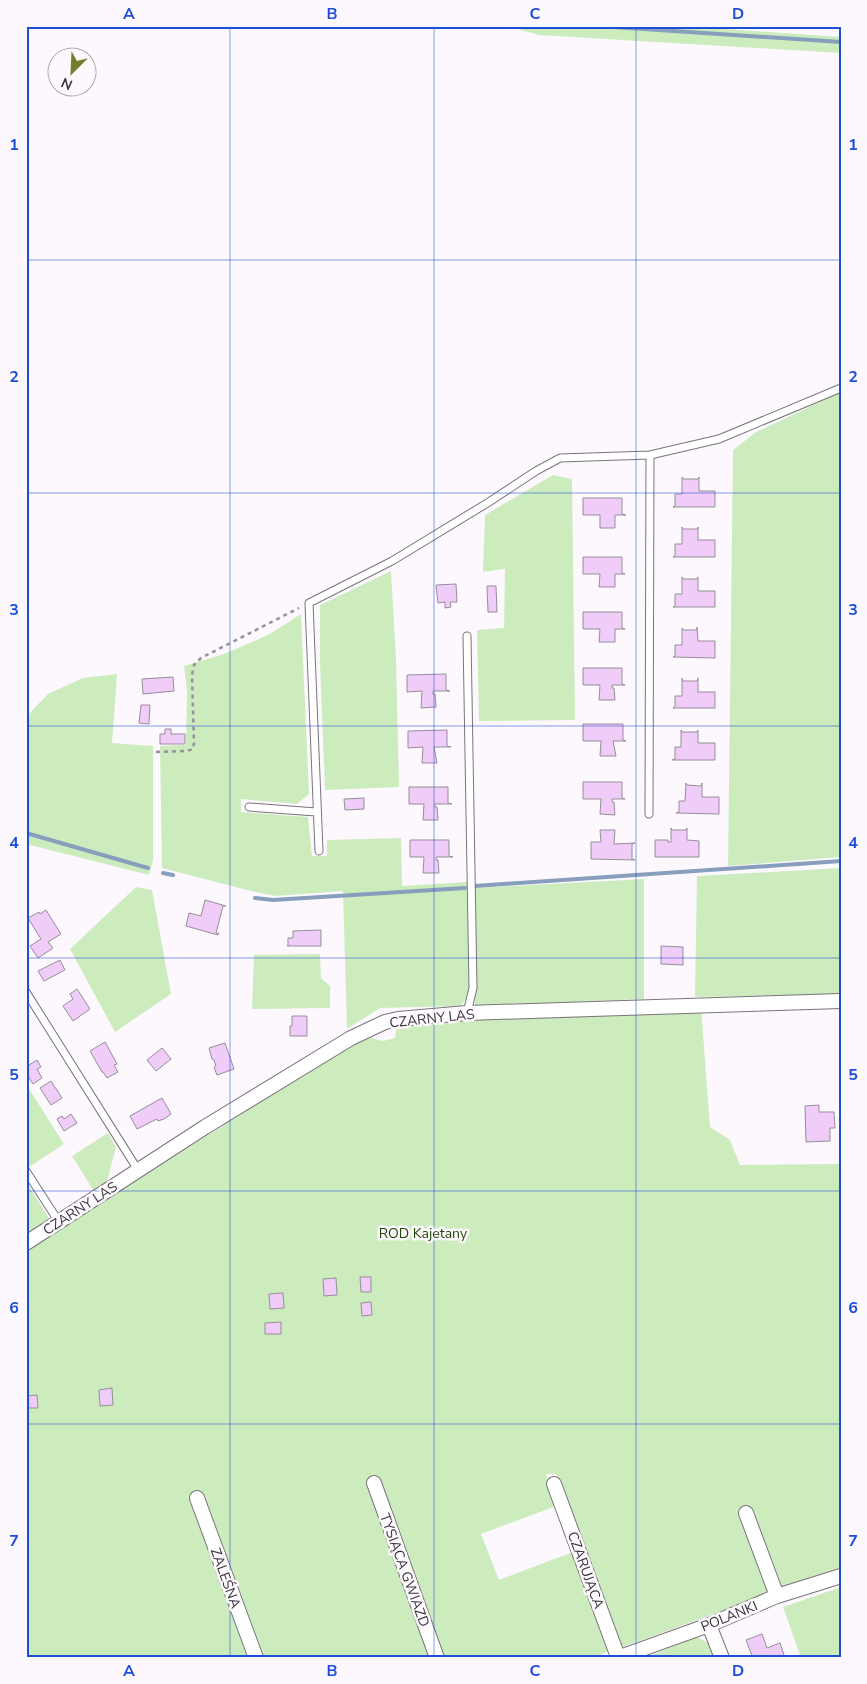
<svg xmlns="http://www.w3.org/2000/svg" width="867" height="1684" viewBox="0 0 867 1684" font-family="'Nunito Sans',sans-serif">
<rect width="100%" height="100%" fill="#fdf8fe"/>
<path fill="#cdecbe" d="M506,26H683L841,37V53L539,35Z
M841,392V857L728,866L733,450L756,432Z
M553,475L572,479L575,720L479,721L477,630L504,628L505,569L483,572L485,515Z
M391,571L396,659L399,787L325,790L320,664V605Z
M301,614L309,794L297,804L241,799V812L308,817L312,856H327V840L401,838L402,886L467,882L469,996L460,1006L380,1008L347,1029L343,891L276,896L255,892L162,868L160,746L186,745L187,690L184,666L224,654L268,635Z
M117,674L112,743L153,746V861L149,875L26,844V717L48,694L83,678Z
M841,868V995L695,997L697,876Z
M644,879V999L475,1006L473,888Z
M136,887L152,890L171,994L115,1032L70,949Z
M320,954L321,978L330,986V1008L252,1009L254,955Z
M701,1007L710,1127L730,1140L740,1165L841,1164V1572L770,1594L622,1647L585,1546L556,1474H546L556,1506L481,1534L499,1580L573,1552L608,1651L594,1658H443L377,1478L366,1481L432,1658H262L190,1497L249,1658H26V1251L363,1036L383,1041L395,1038L397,1023L552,1016H606Z
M26,1084L64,1144L29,1167L26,1163Z
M108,1133L116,1147L106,1186L95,1193L72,1156Z
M26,1182L51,1221L26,1237Z
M841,1587V1658H801L783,1607Z
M697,1637L710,1644L716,1658H644Z"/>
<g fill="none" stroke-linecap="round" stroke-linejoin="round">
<path stroke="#879fbd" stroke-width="4" d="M598,26L841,42
M26,833L148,868
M163,873L173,875
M475,886L841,861
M255,898L273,900L465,888"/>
</g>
<path fill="#f0cdf9" stroke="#958e97" d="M682,477L683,479H698L699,477V491H715V507H673L675,506V494H682Z
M583,498H622V514L626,515H615V528H600V515H583Z
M682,527L683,529H698V527V540H715V557H673L675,556V544H682Z
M583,557H622V573L625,574H615V587H599L600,574H583Z
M682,577L683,579H697L698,577V591H715V607H673L675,606V594H682Z
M456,584L457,602H450L451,607L445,608V602L438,603L436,585Z
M487,586H496L497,612H488Z
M583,612H622V628L625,629H615V642H599L600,629H583Z
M697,627L698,641H715V658L673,657L675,656V645H682V628L683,630H697Z
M583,668H622V684L625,685H612V688H614L615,700H599L600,685H583Z
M446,674V690L450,691H433V694H435L436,707L421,708L422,691L407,692V675Z
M173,677L174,691L143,694L142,679Z
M682,678L683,681H697L698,678V692H715V708H673L675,707V696H682Z
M141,705H150L149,724L139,723Z
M583,724H623V740L626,741H613L616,756H600L601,741H583Z
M165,729H171V734H185V744H160V734H165Z
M447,730V746L451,747H434L437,763H422L423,747L408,748V731Z
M681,730L682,732H697L698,730V743H715V760H672L675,759V747H681Z
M583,782H622V798L625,799H612V802H614L615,815L600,814L601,799H583Z
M686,783L687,785L701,786L702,783V797H719V814L676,813L679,812V801H685Z
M409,787H448V803L452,804H435V807H437L438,820H423L424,804H409Z
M364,798V809L345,810L344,799Z
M671,828L672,830H686L687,828V840L699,841V857H655V840H668V842H671Z
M600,830H615L614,844L635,843L632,844V859L635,860L591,859V842H601Z
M410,840H449V856L453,857H436V860H438L439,873H423L424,857H410Z
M205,900L226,906H223L216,933H219L218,935L186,926L189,913L201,916Z
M46,910L61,934L48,942L53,948L38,958L30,946L41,939L28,918L39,912L40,914Z
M321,930V946H287L288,945V938H293V931Z
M661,946L683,947V965L661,964Z
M60,960L65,970L44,981L38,971Z
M77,989L90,1009L73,1021L63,1006L73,999L70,994Z
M292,1016H307V1036H290V1026H292Z
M105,1042L117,1064L114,1065L118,1072L107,1078L103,1072H102L90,1051Z
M225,1043L234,1069L217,1075L214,1067L216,1066L214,1060L212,1059L209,1048Z
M162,1048L171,1059L156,1071L147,1060Z
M37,1060L41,1067L37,1069L42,1078L33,1084L26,1073V1067Z
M51,1081L62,1098L51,1105L40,1088Z
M162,1098L171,1114L164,1119L158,1121L157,1119L137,1129L130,1116Z
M819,1105V1112H834L835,1128H830V1141L806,1142L805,1106Z
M71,1114L77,1123L64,1131L57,1119L62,1116L64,1119Z
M360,1277H371V1292H361Z
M336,1278L337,1295L324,1296L323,1279Z
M283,1293L284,1308L270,1309L269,1294Z
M371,1302L372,1315L362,1316L361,1303Z
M281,1322V1334H265V1323Z
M112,1388L113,1405L100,1406L99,1390Z
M37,1395L38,1408H26V1396Z
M762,1634L767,1648L780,1643L785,1658H753L746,1640Z"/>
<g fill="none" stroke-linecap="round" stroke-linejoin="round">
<defs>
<path id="service" d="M467,636L473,988L467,1013
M249,807L316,812
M649,814L650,455
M319,851L309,603L392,561L489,502L536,471L560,458L650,455L719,439L841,388
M26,992L138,1170
M26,1171L59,1222"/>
<path id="minor" d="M26,1243L205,1127L351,1038L385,1022L398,1019L467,1013L841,1001
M374,1483L437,1658
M554,1484L618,1657
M197,1498L256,1658
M746,1513L777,1596
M709,1625L722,1658
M617,1658L709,1625L777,1596L841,1576"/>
</defs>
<use href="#service" stroke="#7a737c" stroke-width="9"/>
<use href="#minor" stroke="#7a737c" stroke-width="16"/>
<path stroke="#969297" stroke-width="2.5" stroke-dasharray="4 4" stroke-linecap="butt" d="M156,752L187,751L193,749L194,743L192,675L194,665L201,658L299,608"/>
<use href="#service" stroke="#fff" stroke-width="7"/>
<use href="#minor" stroke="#fff" stroke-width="14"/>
</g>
<path fill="none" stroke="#1d4ed8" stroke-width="1" stroke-opacity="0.55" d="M230,26V1658M434,26V1658M636,26V1658M26,260H841M26,493H841M26,726H841M26,958H841M26,1191H841M26,1424H841"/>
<g text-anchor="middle" stroke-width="5" stroke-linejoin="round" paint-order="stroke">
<g font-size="14" fill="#383539" stroke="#fdf8fe">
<text transform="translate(432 1018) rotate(-6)" y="5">CZARNY LAS</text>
<text transform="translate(80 1208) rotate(-33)" y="5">CZARNY LAS</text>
<text transform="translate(405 1570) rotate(70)" y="5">TYSIĄCA GWIAZD</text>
<text transform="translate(586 1570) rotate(70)" y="5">CZARUJĄCA</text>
<text transform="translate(226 1578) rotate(70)" y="5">ZALEŚNA</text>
<text transform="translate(729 1616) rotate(-22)" y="5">POLANKI</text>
</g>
<g font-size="14" fill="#234805" stroke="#fdf8fe">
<text x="423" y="1238">ROD Kajetany</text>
</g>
</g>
<rect width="867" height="1684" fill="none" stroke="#fdf8fe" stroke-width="55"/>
<g transform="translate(72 72) rotate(204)"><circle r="24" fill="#fdf8fe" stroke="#aeaaaf"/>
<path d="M0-4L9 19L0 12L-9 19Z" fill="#737e2b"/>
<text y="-8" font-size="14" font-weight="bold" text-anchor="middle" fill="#383539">N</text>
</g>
<rect x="28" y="28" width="812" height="1628" fill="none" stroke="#1d4ed8" stroke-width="2"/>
<g font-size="16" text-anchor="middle" font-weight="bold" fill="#1d4ed8">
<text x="129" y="19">A</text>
<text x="332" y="19">B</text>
<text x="535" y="19">C</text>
<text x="738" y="19">D</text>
<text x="14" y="150">1</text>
<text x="853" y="150">1</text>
<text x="14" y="382">2</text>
<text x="853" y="382">2</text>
<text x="14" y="615">3</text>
<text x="853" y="615">3</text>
<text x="14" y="848">4</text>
<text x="853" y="848">4</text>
<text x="14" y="1080">5</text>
<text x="853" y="1080">5</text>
<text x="14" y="1313">6</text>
<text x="853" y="1313">6</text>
<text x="14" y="1546">7</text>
<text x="853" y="1546">7</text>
<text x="129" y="1676">A</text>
<text x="332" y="1676">B</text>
<text x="535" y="1676">C</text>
<text x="738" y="1676">D</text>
</g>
</svg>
